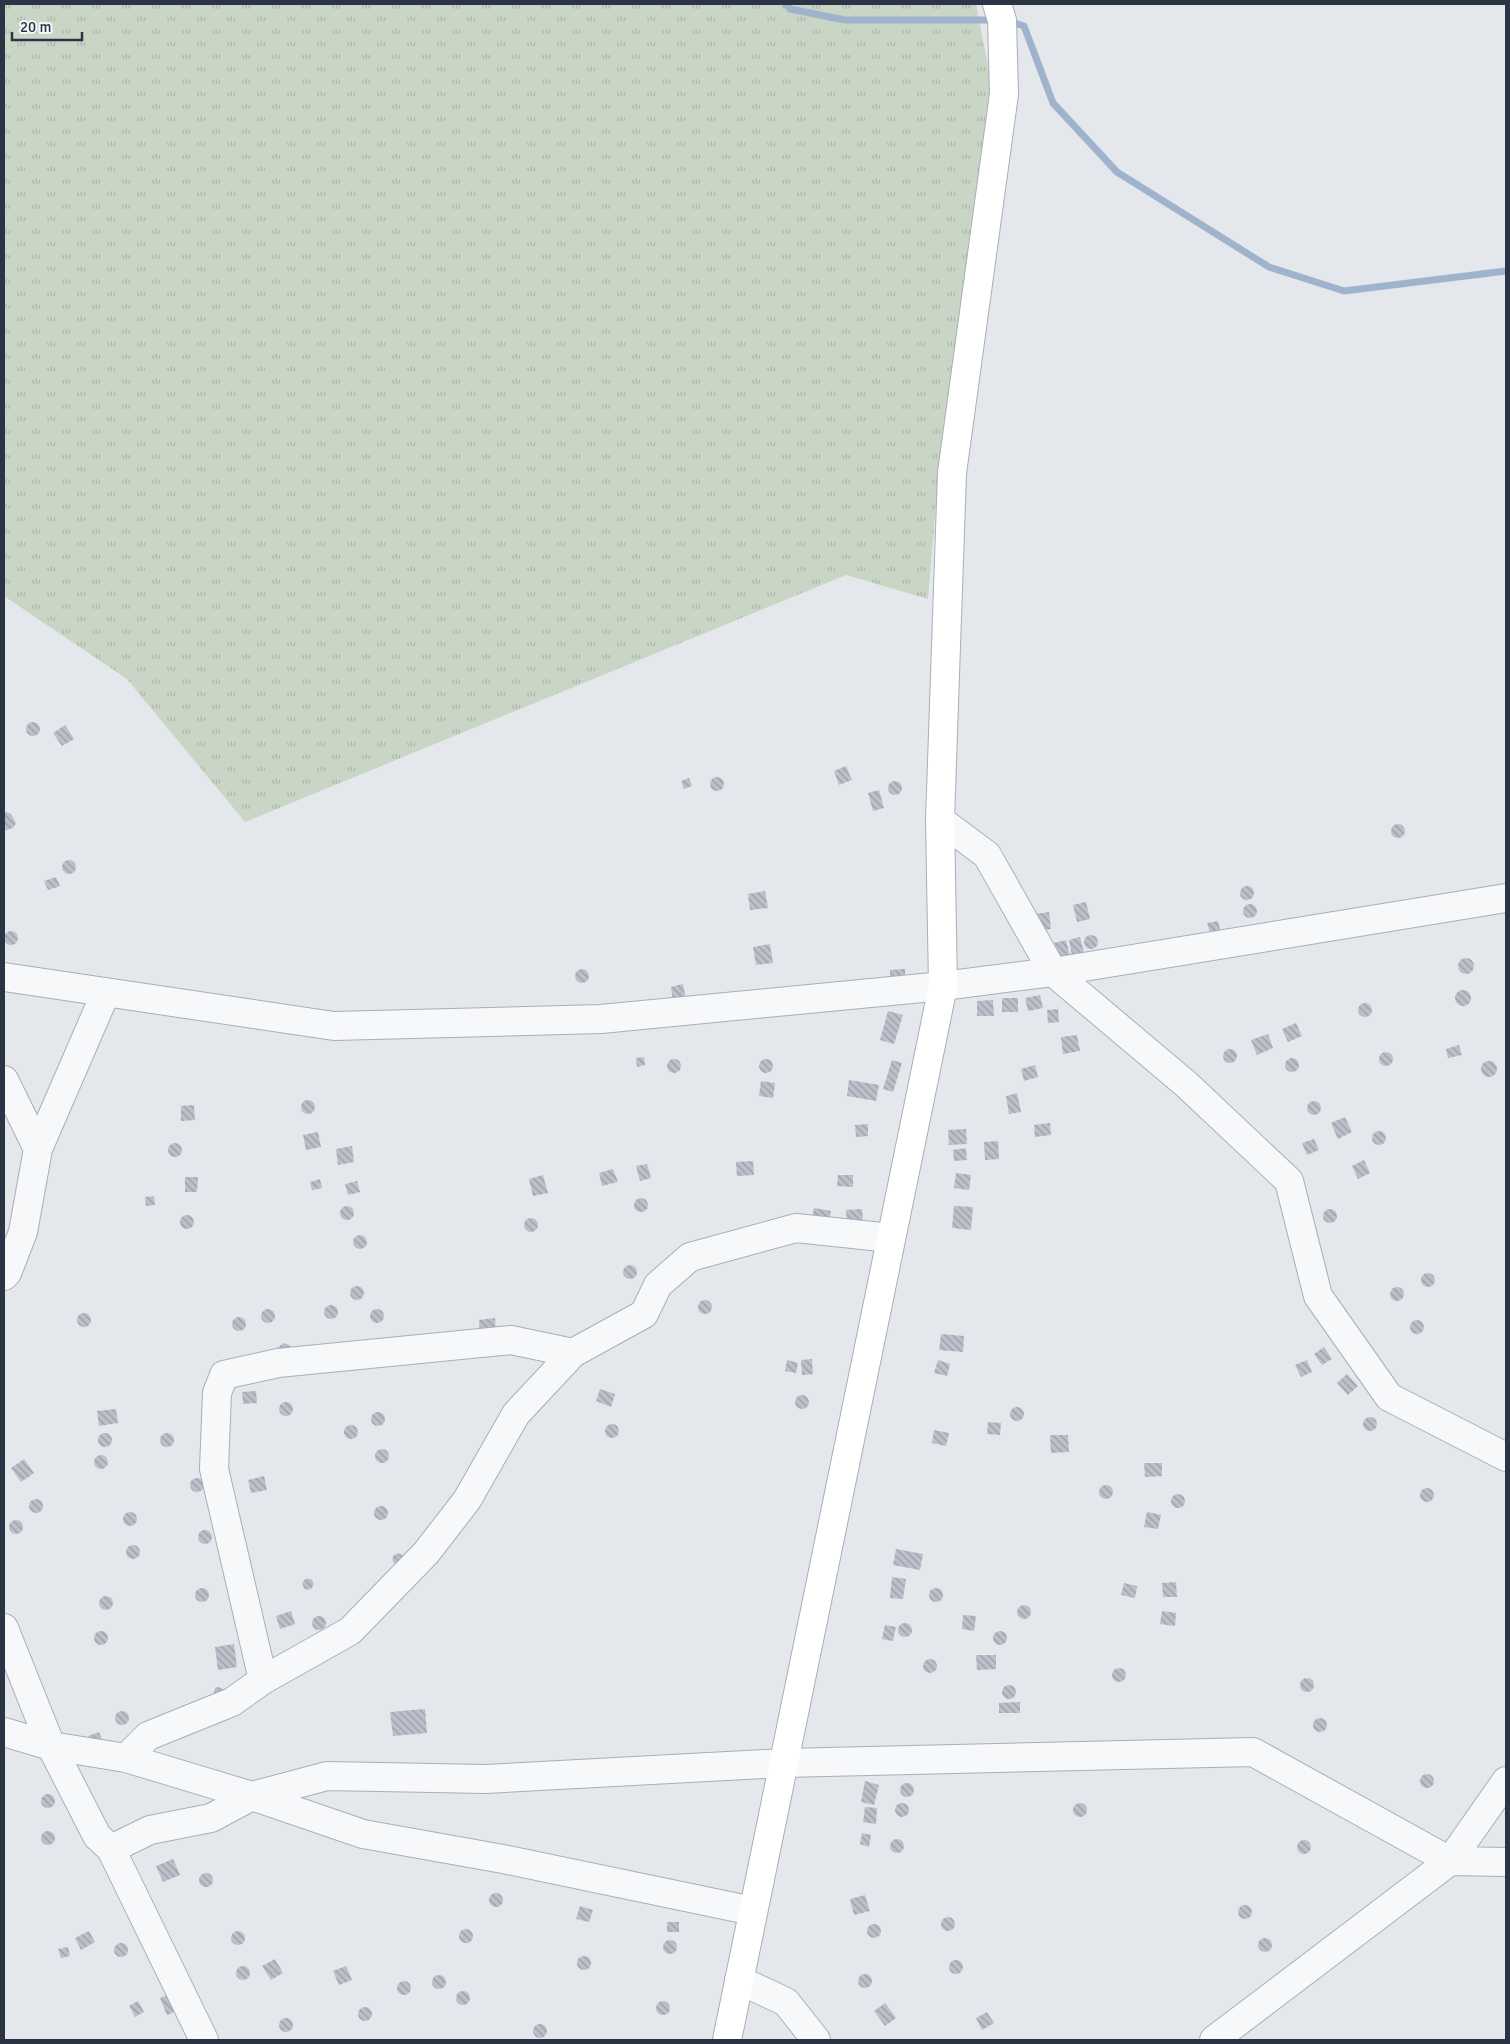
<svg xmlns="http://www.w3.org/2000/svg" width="1510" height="2044" viewBox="0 0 1510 2044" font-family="Signika,sans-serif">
<defs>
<pattern id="grass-tufts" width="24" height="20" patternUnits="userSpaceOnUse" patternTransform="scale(1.25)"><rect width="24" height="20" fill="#c9d6c5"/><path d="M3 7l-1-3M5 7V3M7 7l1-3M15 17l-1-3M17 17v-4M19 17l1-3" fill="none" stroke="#adb8ab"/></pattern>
<pattern id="building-back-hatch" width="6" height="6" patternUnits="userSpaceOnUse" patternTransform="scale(1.25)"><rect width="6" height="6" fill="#bbc0ca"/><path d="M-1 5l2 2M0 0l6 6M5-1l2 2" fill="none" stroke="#989da6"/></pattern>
</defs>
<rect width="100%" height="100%" fill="#e4e7ec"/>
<path fill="url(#grass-tufts)" d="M4,4H976L991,81L939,469L928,599L846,575L245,822L127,679L4,596Z"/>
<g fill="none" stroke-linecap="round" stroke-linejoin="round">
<path stroke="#9fb4cc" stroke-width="7" d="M786,4L790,9L845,20H996
M1007,21L1024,26L1053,103L1117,172L1269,267L1344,291L1506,271"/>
</g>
<path fill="url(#building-back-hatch)" d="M26 729a7 7 0 1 1 14 0a7 7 0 1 1-14 0Z
M65,725L74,739L62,746L53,733Z
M846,766L852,780L839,785L834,771Z
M710 784a7 7 0 1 1 14 0a7 7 0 1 1-14 0Z
M689,778L692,786L684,789L681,781Z
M888 788a7 7 0 1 1 14 0a7 7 0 1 1-14 0Z
M879,790L884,808L873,811L868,793Z
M6,812L11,814L16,823L13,828L7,830H4V813Z
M1391 831a7 7 0 1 1 14 0a7 7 0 1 1-14 0Z
M62 867a7 7 0 1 1 14 0a7 7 0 1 1-14 0Z
M56,877L60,886L48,890L44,881Z
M1240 893a7 7 0 1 1 14 0a7 7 0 1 1-14 0Z
M765,891L768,908L750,910L748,894Z
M1086,902L1090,919L1077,922L1073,905Z
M1243 911a7 7 0 1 1 14 0a7 7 0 1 1-14 0Z
M1049,912L1051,929L1037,931L1035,914Z
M1218,921L1221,933L1211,936L1207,923Z
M4 938a7 7 0 1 1 14 0a7 7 0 1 1-14 0Z
M1084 942a7 7 0 1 1 14 0a7 7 0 1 1-14 0Z
M1080,937L1084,953L1072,956L1069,940Z
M1066,940L1070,956L1057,958L1054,943Z
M770,944L773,963L756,965L753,947Z
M1458 966a8 8 0 1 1 16 0a8 8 0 1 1-16 0Z
M575 976a7 7 0 1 1 14 0a7 7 0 1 1-14 0Z
M905,969V982H890V970Z
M683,984L686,1000L673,1002L671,987Z
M1455 998a8 8 0 1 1 16 0a8 8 0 1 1-16 0Z
M1040,995L1043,1008L1028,1011L1025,998Z
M1002,998H1018V1012H1002Z
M993,1000L994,1016H977V1001Z
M1358 1010a7 7 0 1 1 14 0a7 7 0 1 1-14 0Z
M1058,1009L1059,1022L1048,1023L1047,1010Z
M888,1011L903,1015L894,1044L880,1040Z
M1296,1023L1302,1036L1288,1042L1282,1029Z
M1268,1034L1273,1048L1257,1055L1251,1040Z
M1077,1035L1080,1051L1063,1054L1061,1037Z
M1459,1045L1462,1055L1448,1058L1446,1049Z
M1223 1056a7 7 0 1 1 14 0a7 7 0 1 1-14 0Z
M1379 1059a7 7 0 1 1 14 0a7 7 0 1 1-14 0Z
M644,1057L645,1065L637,1067L636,1058Z
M1285 1065a7 7 0 1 1 14 0a7 7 0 1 1-14 0Z
M667 1066a7 7 0 1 1 14 0a7 7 0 1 1-14 0Z
M759 1066a7 7 0 1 1 14 0a7 7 0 1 1-14 0Z
M892,1060L902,1063L893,1092L883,1089Z
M1481 1069a8 8 0 1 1 16 0a8 8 0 1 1-16 0Z
M1035,1065L1038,1077L1024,1081L1021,1069Z
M849,1080L879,1085L876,1101L847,1096Z
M761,1081L775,1083L773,1098L759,1096Z
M1017,1093L1021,1112L1009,1114L1006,1096Z
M301 1107a7 7 0 1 1 14 0a7 7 0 1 1-14 0Z
M1307 1108a7 7 0 1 1 14 0a7 7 0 1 1-14 0Z
M194,1105L195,1120L181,1121V1106Z
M1345,1117L1352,1132L1338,1139L1331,1123Z
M1050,1123L1051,1135L1035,1137L1034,1125Z
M868,1124V1136L856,1137L855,1125Z
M966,1129L967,1144L949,1145L948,1130Z
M1372 1138a7 7 0 1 1 14 0a7 7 0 1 1-14 0Z
M318,1132L321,1147L306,1150L303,1135Z
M1314,1139L1319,1150L1307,1155L1302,1143Z
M998,1141L999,1159L985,1160L984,1142Z
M168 1150a7 7 0 1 1 14 0a7 7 0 1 1-14 0Z
M352,1146L354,1162L338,1165L336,1149Z
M966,1148L967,1160L954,1161L953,1150Z
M1364,1160L1370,1173L1358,1179L1352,1166Z
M753,1161L754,1175L737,1176L736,1162Z
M647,1164L651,1178L640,1181L636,1166Z
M613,1169L618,1182L602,1186L599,1173Z
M956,1173L971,1175L969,1190L954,1188Z
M543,1175L548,1193L533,1196L529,1179Z
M838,1175H853V1187L837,1186Z
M185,1177H198L197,1192H185Z
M320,1179L322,1188L312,1190L310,1182Z
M357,1181L360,1192L348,1195L345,1184Z
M154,1196L155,1205L146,1206L145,1197Z
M634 1205a7 7 0 1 1 14 0a7 7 0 1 1-14 0Z
M340 1213a7 7 0 1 1 14 0a7 7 0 1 1-14 0Z
M954,1206L973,1207L971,1230L952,1228Z
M814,1208L831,1211L828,1225L811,1222Z
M1323 1216a7 7 0 1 1 14 0a7 7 0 1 1-14 0Z
M862,1209L863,1221L847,1222L846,1210Z
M180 1222a7 7 0 1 1 14 0a7 7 0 1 1-14 0Z
M524 1225a7 7 0 1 1 14 0a7 7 0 1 1-14 0Z
M353 1242a7 7 0 1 1 14 0a7 7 0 1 1-14 0Z
M623 1272a7 7 0 1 1 14 0a7 7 0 1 1-14 0Z
M1421 1280a7 7 0 1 1 14 0a7 7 0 1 1-14 0Z
M350 1293a7 7 0 1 1 14 0a7 7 0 1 1-14 0Z
M1390 1294a7 7 0 1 1 14 0a7 7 0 1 1-14 0Z
M698 1307a7 7 0 1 1 14 0a7 7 0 1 1-14 0Z
M324 1312a7 7 0 1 1 14 0a7 7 0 1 1-14 0Z
M261 1316a7 7 0 1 1 14 0a7 7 0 1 1-14 0Z
M370 1316a7 7 0 1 1 14 0a7 7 0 1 1-14 0Z
M77 1320a7 7 0 1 1 14 0a7 7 0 1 1-14 0Z
M232 1324a7 7 0 1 1 14 0a7 7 0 1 1-14 0Z
M495,1318L496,1335L480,1336L479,1320Z
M1410 1327a7 7 0 1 1 14 0a7 7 0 1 1-14 0Z
M941,1334L964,1336L963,1352L939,1350Z
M284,1343L292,1347V1352L278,1353L277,1348Z
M1324,1347L1332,1359L1322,1365L1314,1354Z
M812,1359L813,1374L802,1375L801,1360Z
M787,1360L798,1363L796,1373L785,1371Z
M938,1360L950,1364L947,1376L934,1373Z
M1307,1360L1312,1372L1301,1377L1295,1365Z
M1347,1374L1358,1386L1348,1395L1337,1383Z
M600,1389L615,1394L611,1407L596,1401Z
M256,1391L257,1403L243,1404L242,1392Z
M795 1402a7 7 0 1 1 14 0a7 7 0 1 1-14 0Z
M279 1409a7 7 0 1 1 14 0a7 7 0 1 1-14 0Z
M1010 1414a7 7 0 1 1 14 0a7 7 0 1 1-14 0Z
M116,1409L118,1423L99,1426L97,1411Z
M371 1419a7 7 0 1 1 14 0a7 7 0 1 1-14 0Z
M1363 1424a7 7 0 1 1 14 0a7 7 0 1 1-14 0Z
M988,1422L1001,1423L1000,1435L987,1434Z
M605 1431a7 7 0 1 1 14 0a7 7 0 1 1-14 0Z
M344 1432a7 7 0 1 1 14 0a7 7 0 1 1-14 0Z
M934,1430L949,1433L946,1446L932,1443Z
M98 1440a7 7 0 1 1 14 0a7 7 0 1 1-14 0Z
M160 1440a7 7 0 1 1 14 0a7 7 0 1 1-14 0Z
M1050,1435H1068L1069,1452L1051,1453Z
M375 1456a7 7 0 1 1 14 0a7 7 0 1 1-14 0Z
M94 1462a7 7 0 1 1 14 0a7 7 0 1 1-14 0Z
M24,1459L34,1473L21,1482L11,1468Z
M1144,1463H1162V1476L1145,1477Z
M264,1476L267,1490L251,1493L248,1480Z
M190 1485a7 7 0 1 1 14 0a7 7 0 1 1-14 0Z
M1099 1492a7 7 0 1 1 14 0a7 7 0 1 1-14 0Z
M1420 1495a7 7 0 1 1 14 0a7 7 0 1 1-14 0Z
M1171 1501a7 7 0 1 1 14 0a7 7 0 1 1-14 0Z
M29 1506a7 7 0 1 1 14 0a7 7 0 1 1-14 0Z
M374 1513a7 7 0 1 1 14 0a7 7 0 1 1-14 0Z
M123 1519a7 7 0 1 1 14 0a7 7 0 1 1-14 0Z
M1147,1512L1161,1515L1158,1529L1144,1527Z
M9 1527a7 7 0 1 1 14 0a7 7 0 1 1-14 0Z
M198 1537a7 7 0 1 1 14 0a7 7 0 1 1-14 0Z
M126 1552a7 7 0 1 1 14 0a7 7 0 1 1-14 0Z
M896,1549L923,1554L920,1570L893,1565Z
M392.5 1559a5.5 5.5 0 1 1 11 0a5.5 5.5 0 1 1-11 0Z
M892,1577L906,1579L903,1599L890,1598Z
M302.5 1584a5.5 5.5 0 1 1 11 0a5.5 5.5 0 1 1-11 0Z
M1176,1582L1177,1597H1163L1162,1583Z
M1124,1583L1137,1586L1135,1598L1121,1595Z
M929 1595a7 7 0 1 1 14 0a7 7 0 1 1-14 0Z
M195 1595a7 7 0 1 1 14 0a7 7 0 1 1-14 0Z
M99 1603a7 7 0 1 1 14 0a7 7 0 1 1-14 0Z
M1017 1612a7 7 0 1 1 14 0a7 7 0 1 1-14 0Z
M291,1611L295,1624L280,1629L276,1616Z
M1162,1611L1176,1613L1175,1626L1160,1624Z
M963,1615L976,1616L974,1631L962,1629Z
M312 1623a7 7 0 1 1 14 0a7 7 0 1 1-14 0Z
M898 1630a7 7 0 1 1 14 0a7 7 0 1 1-14 0Z
M885,1625L896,1627L893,1641L882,1639Z
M993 1638a7 7 0 1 1 14 0a7 7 0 1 1-14 0Z
M94 1638a7 7 0 1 1 14 0a7 7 0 1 1-14 0Z
M234,1644L237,1667L218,1670L215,1647Z
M976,1655H996V1669L977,1670Z
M923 1666a7 7 0 1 1 14 0a7 7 0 1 1-14 0Z
M1112 1675a7 7 0 1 1 14 0a7 7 0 1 1-14 0Z
M1300 1685a7 7 0 1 1 14 0a7 7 0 1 1-14 0Z
M1002 1692a7 7 0 1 1 14 0a7 7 0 1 1-14 0Z
M219,1687L227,1691L213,1697L215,1688Z
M1020,1702V1713H999V1703Z
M425,1709L427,1733L393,1736L390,1712Z
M115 1718a7 7 0 1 1 14 0a7 7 0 1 1-14 0Z
M1313 1725a7 7 0 1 1 14 0a7 7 0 1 1-14 0Z
M99,1732L103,1742L91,1746L88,1736Z
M1420 1781a7 7 0 1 1 14 0a7 7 0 1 1-14 0Z
M865,1781L879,1785L874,1805L861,1802Z
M900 1790a7 7 0 1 1 14 0a7 7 0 1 1-14 0Z
M41 1801a7 7 0 1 1 14 0a7 7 0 1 1-14 0Z
M895 1810a7 7 0 1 1 14 0a7 7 0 1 1-14 0Z
M1073 1810a7 7 0 1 1 14 0a7 7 0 1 1-14 0Z
M865,1807L877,1808L876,1824L863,1822Z
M41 1838a7 7 0 1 1 14 0a7 7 0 1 1-14 0Z
M862,1833L871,1835L869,1847L860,1844Z
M890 1846a7 7 0 1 1 14 0a7 7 0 1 1-14 0Z
M1297 1847a7 7 0 1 1 14 0a7 7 0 1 1-14 0Z
M173,1859L180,1875L163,1882L156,1866Z
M199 1880a7 7 0 1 1 14 0a7 7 0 1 1-14 0Z
M489 1900a7 7 0 1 1 14 0a7 7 0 1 1-14 0Z
M865,1895L870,1911L854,1915L850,1899Z
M1238 1912a7 7 0 1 1 14 0a7 7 0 1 1-14 0Z
M580,1906L593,1910L589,1922L576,1919Z
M941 1924a7 7 0 1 1 14 0a7 7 0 1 1-14 0Z
M667,1922H679V1932H667Z
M867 1931a7 7 0 1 1 14 0a7 7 0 1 1-14 0Z
M459 1936a7 7 0 1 1 14 0a7 7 0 1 1-14 0Z
M231 1938a7 7 0 1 1 14 0a7 7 0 1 1-14 0Z
M89,1931L95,1942L81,1950L75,1938Z
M1258 1945a7 7 0 1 1 14 0a7 7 0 1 1-14 0Z
M663 1947a7 7 0 1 1 14 0a7 7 0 1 1-14 0Z
M114 1950a7 7 0 1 1 14 0a7 7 0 1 1-14 0Z
M68,1947L70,1956L61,1958L58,1949Z
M577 1963a7 7 0 1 1 14 0a7 7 0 1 1-14 0Z
M275,1959L283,1973L271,1980L262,1966Z
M949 1967a7 7 0 1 1 14 0a7 7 0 1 1-14 0Z
M236 1973a7 7 0 1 1 14 0a7 7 0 1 1-14 0Z
M346,1966L352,1980L339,1985L333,1971Z
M858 1981a7 7 0 1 1 14 0a7 7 0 1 1-14 0Z
M432 1982a7 7 0 1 1 14 0a7 7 0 1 1-14 0Z
M397 1988a7 7 0 1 1 14 0a7 7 0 1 1-14 0Z
M456 1998a7 7 0 1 1 14 0a7 7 0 1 1-14 0Z
M172,1993L179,2010L167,2015L160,1998Z
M656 2008a7 7 0 1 1 14 0a7 7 0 1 1-14 0Z
M138,2001L144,2012L135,2017L129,2006Z
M885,2003L896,2018L885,2026L874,2011Z
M358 2014a7 7 0 1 1 14 0a7 7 0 1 1-14 0Z
M987,2012L994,2023L982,2030L976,2018Z
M279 2025a7 7 0 1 1 14 0a7 7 0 1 1-14 0Z
M533 2031a7 7 0 1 1 14 0a7 7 0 1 1-14 0Z"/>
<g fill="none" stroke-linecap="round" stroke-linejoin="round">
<defs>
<path id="street" d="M940,820L987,855L1053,972L1186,1084L1289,1181L1318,1296L1389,1397L1506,1457
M4,977L334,1026L601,1019L943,986L1053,972L1506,898
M4,1080L38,1149
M4,1276L7,1273L23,1232L38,1149L106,992
M4,1628L51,1746L97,1836L111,1849L204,2040
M263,1680L214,1469L217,1393L224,1375L278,1363L511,1340L573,1353
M4,1732L51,1746L126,1758L252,1796L363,1834L503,1859L753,1911
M126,1758L148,1736L232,1702L263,1680L350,1631L426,1553L467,1500L516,1414L573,1353L644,1314L658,1285L690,1257L796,1228L891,1238
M111,1849L150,1830L211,1818L252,1796L327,1776L485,1779L784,1763L1253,1752L1450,1861L1506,1862
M739,1980L786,2002L816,2040
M1214,2040L1450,1861L1506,1781"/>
<path id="secondary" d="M727,2040L943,986L940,820L952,473L1004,94L1002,20L997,4"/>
</defs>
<use href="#street" stroke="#a9aeb7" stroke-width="30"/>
<use href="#secondary" stroke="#a9aeb7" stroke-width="30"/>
<use href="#street" stroke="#f7f8fa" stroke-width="28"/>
<use href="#secondary" stroke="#fff" stroke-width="28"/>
</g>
<rect width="1510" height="2044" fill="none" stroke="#2b3445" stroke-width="10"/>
<path d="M12 32v8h70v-8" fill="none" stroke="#2b3445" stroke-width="2.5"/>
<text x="20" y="32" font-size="15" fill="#2b3445" stroke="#f4f6f9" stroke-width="4" paint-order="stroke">20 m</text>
</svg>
